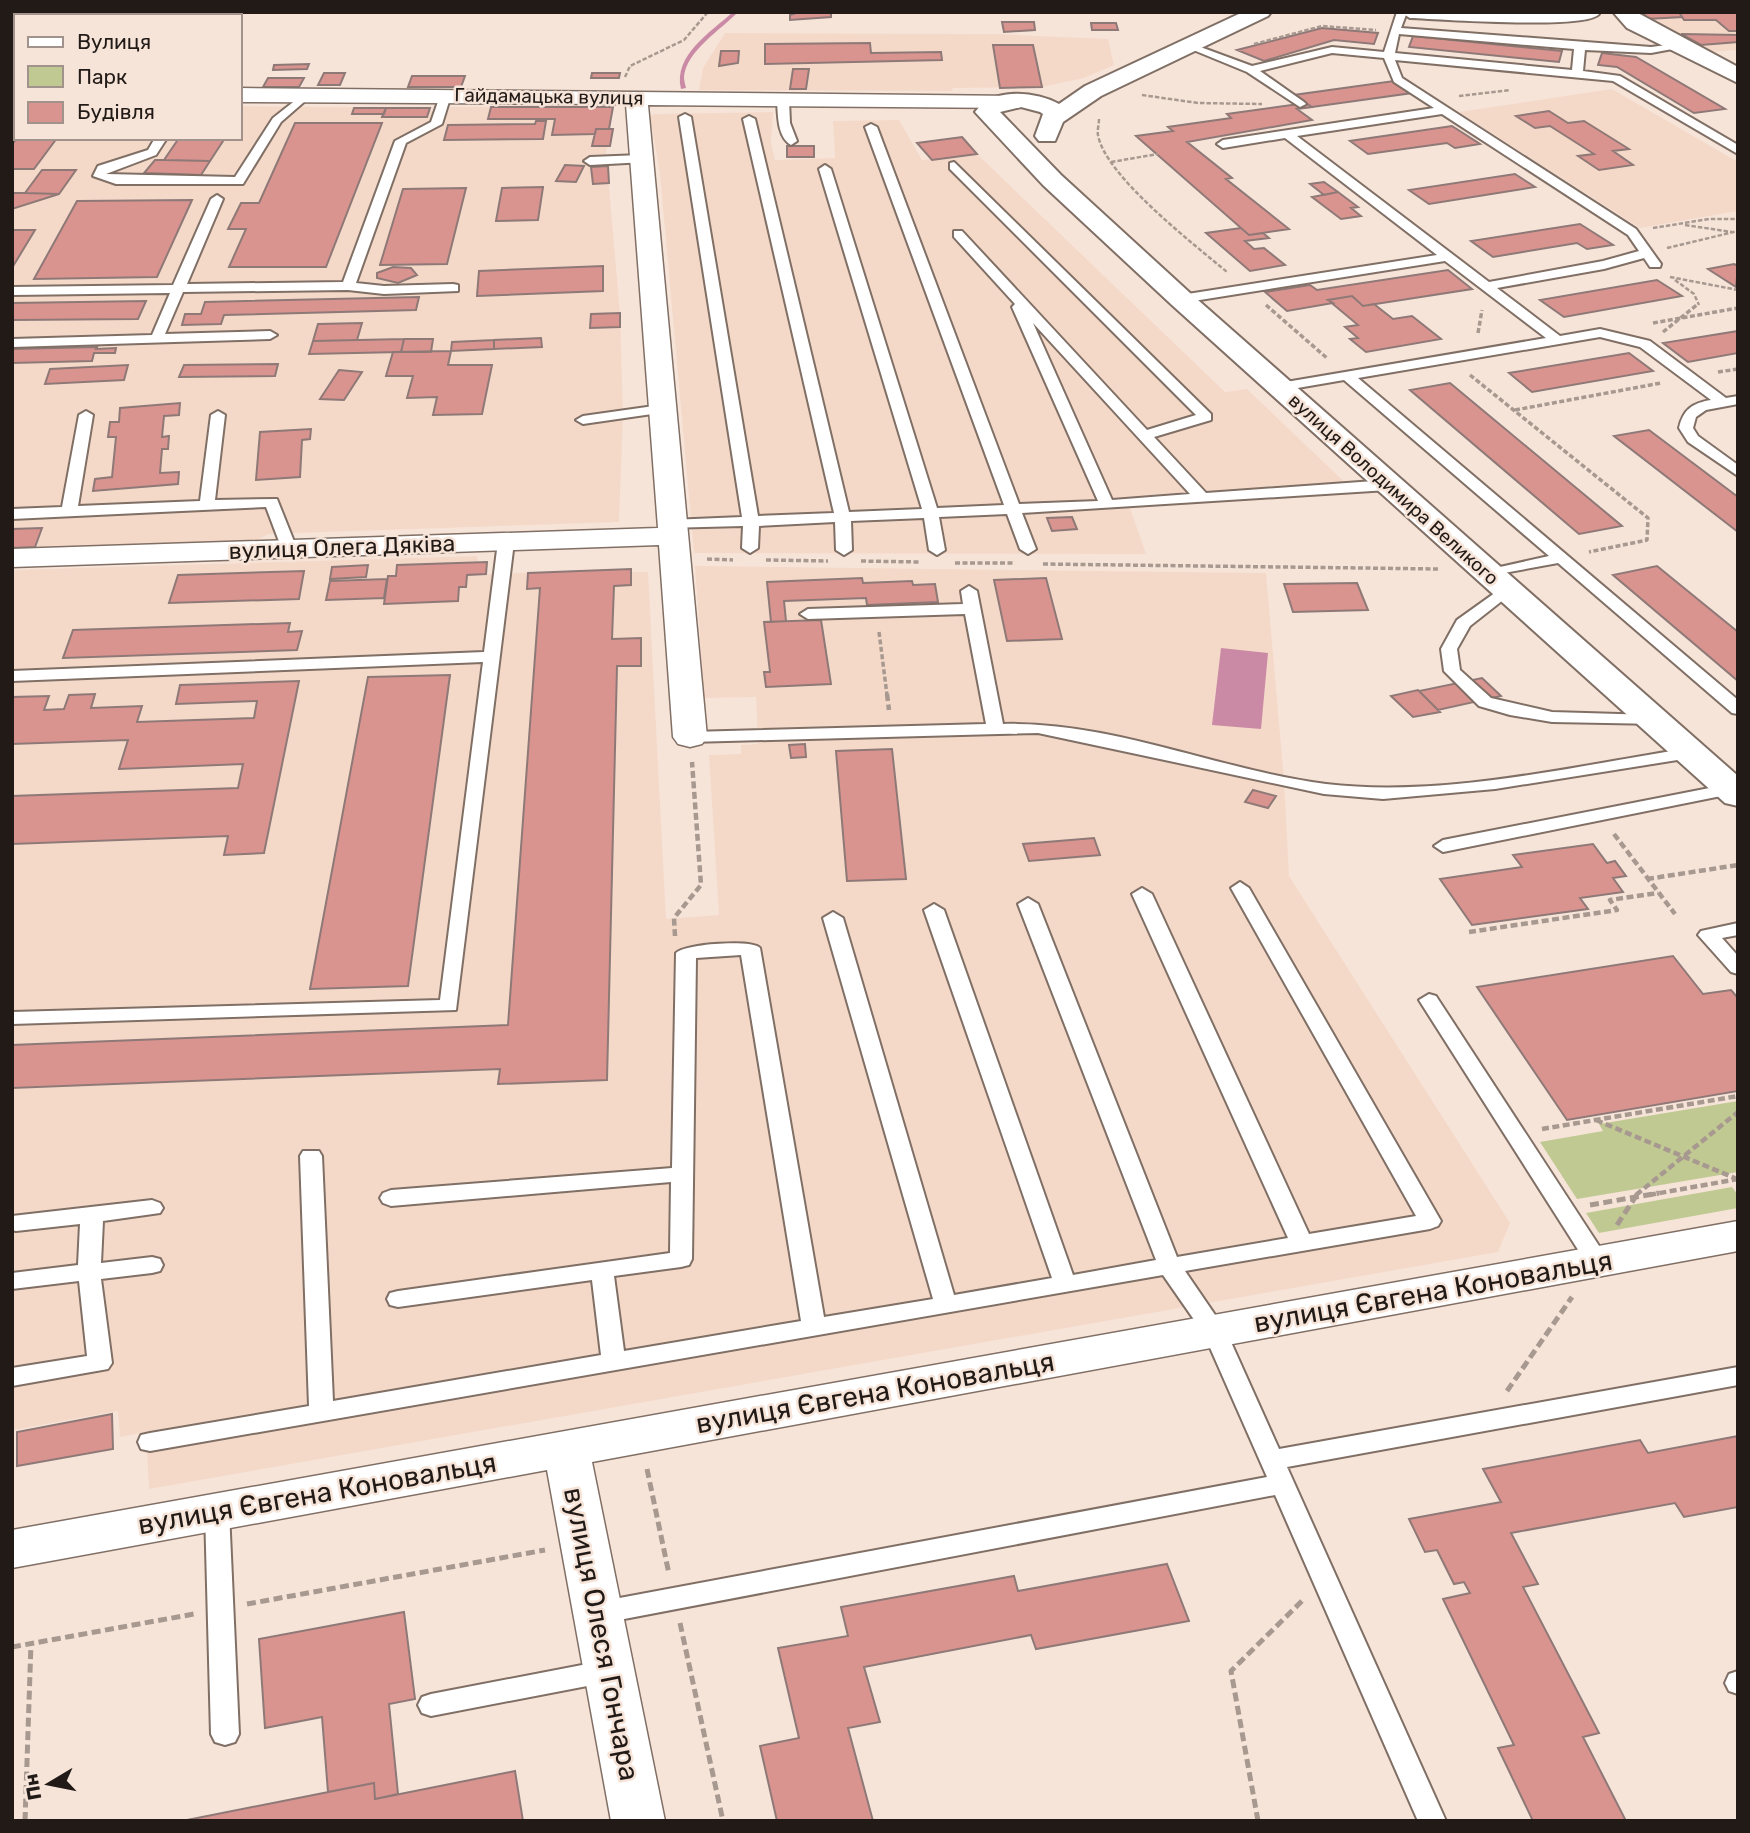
<svg xmlns="http://www.w3.org/2000/svg" width="1750" height="1833" viewBox="0 0 1750 1833" font-family="Rubik,sans-serif">
<rect width="100%" height="100%" fill="#f7e4d9"/>
<path fill="#f4d9c9" d="M1643,12H1738V50L1711,52L1647,19Z
M725,33L995,34L1108,39L1114,65L1084,78L1042,87L953,88L952,91L699,90L703,68Z
M1612,89L1738,162V211L1640,228L1459,112Z
M12,106H16V138H240V106L430,108V111H449L450,107H613L609,129H613L606,152L620,313L623,415L619,522L268,534L256,541L12,548Z
M773,112L771,142L775,160L835,158L833,121L899,120L922,160L977,154L1225,392L1247,389L1356,493L1130,508L1146,554L694,553L660,174L650,116L654,114Z
M477,556L478,562H487V574L631,569L632,572H648L666,919L719,915L709,755L741,754V745L758,744L756,697L704,698L695,566L1266,573L1284,780L1289,876L1510,1223L1498,1252L149,1489L146,1432L120,1437L118,1411L13,1430L12,1492V570Z"/>
<path fill="#c1c993" d="M1738,1101V1172L1577,1199L1540,1142L1603,1131L1599,1124Z
M1732,1187L1738,1195V1208L1599,1233L1586,1213Z"/>
<path fill="#ca8aa5" d="M1221,648L1268,653L1261,729L1212,725Z"/>
<g fill="none" stroke-linecap="round" stroke-linejoin="round">
<path fill="#ca8aa5" fill-rule="evenodd" d="M733,12H738C722,29 686,51 684,77C684,80 685,84 686,88L681,89C673,55 711,32 733,12Z"/>
</g>
<path fill="#da9490" stroke="#8e7977" stroke-width="2" d="M14,12H62L60,16L12,17Z
M101,12H151L149,16H99Z
M799,12H831V17L790,20V15Z
M1643,12H1679L1682,17L1647,19Z
M1679,12H1737L1738,31H1729L1716,20H1684Z
M1002,22H1034L1035,30L1004,32Z
M1091,23H1116L1118,30H1092Z
M1322,28L1378,33L1374,44L1334,40L1264,61L1237,50Z
M1681,34L1738,35V42L1701,45Z
M1413,36L1562,51L1559,62L1409,47Z
M870,43L871,53L941,52L942,60L765,64V44Z
M993,45H1033L1042,87L1000,88Z
M721,51H739L738,63L719,66Z
M1602,53L1636,57L1725,109L1694,113L1617,67L1598,65Z
M309,64L307,69L273,70L274,65Z
M793,69H809L806,89H790Z
M324,73H345L340,85H318Z
M592,73H620L619,78H591Z
M412,76H465L461,87H408Z
M268,78H304L299,87H263Z
M1394,81L1412,93L1312,107L1294,95Z
M1306,103L1312,107L1297,109L1312,120L1187,142L1232,178L1226,179L1289,229L1249,235L1136,136L1173,131L1168,127L1231,118L1227,114Z
M491,107H613L609,129H596L595,134L552,135L555,119H488Z
M354,108H386L384,114H352Z
M386,108H430L427,117H382Z
M1549,111L1568,123L1584,121L1629,149L1613,151L1633,165L1599,170L1578,156L1594,154L1550,126L1535,128L1516,116Z
M536,121H546L543,139L444,140L448,125L535,124Z
M295,123H382L326,267H229L246,229H228L241,203H259Z
M1452,126L1480,144L1455,148L1447,143L1368,154L1350,141Z
M596,129H613L610,146H592Z
M962,137L977,154L932,160L917,143Z
M17,138H57L34,169H12V144Z
M179,138H225L210,161L164,160Z
M787,146H814V157H787Z
M155,160H164L210,161L201,175L144,173Z
M565,165L584,166L576,182L556,181Z
M608,166L609,183L593,184L591,167Z
M42,170H76L59,194L25,193Z
M1515,174L1535,187L1429,204L1409,190Z
M1324,182L1338,192L1324,195L1310,184Z
M543,187L538,220L496,221L502,188Z
M466,188L447,264L380,265L403,189Z
M1338,192L1358,207L1351,208L1361,216L1341,219L1312,197Z
M12,193H25L59,194L12,209Z
M192,200L157,277L34,279L77,201Z
M1580,224L1613,245L1587,249L1577,243L1493,257L1471,241Z
M1241,228L1249,235L1263,233L1269,238L1245,241L1254,249L1264,248L1285,265L1250,271L1206,233Z
M12,230H35L12,268Z
M1734,264L1738,266L1736,287L1708,269Z
M603,266V291L477,296L479,271Z
M393,267L411,268L417,275L398,283L377,278V273Z
M1448,270L1472,289L1363,306L1352,296L1328,300L1333,303L1287,311L1265,292L1310,285L1317,290Z
M1657,280L1682,296L1564,317L1540,300Z
M1352,296L1363,306L1374,304L1393,319L1412,316L1441,339L1366,352L1350,339L1358,338L1345,327L1358,325L1328,300Z
M419,297L416,310L224,315L221,324L182,325L185,314H201L205,302Z
M146,301L138,319L12,320V303Z
M620,313V327L590,328L591,314Z
M362,323L357,340L313,341L318,324Z
M1738,331V353L1688,362L1663,343Z
M541,338L542,347L494,349V340Z
M404,339L401,352L309,354L313,341Z
M404,339H433L431,352H401Z
M494,340V349L451,351L452,342Z
M97,347L96,349L116,348L115,353H94L92,361L12,363V349Z
M451,351L448,365H492L482,414L433,415L437,397L407,398L413,376H386L393,352Z
M1629,353L1653,371L1532,392L1509,373Z
M278,364L275,376L179,377L184,365Z
M128,365L124,380L45,384L50,369Z
M339,370L362,372L344,400L320,399Z
M1450,383L1622,526L1579,534L1410,390Z
M180,403L179,415L164,416L162,437L169,436L168,449H162L160,473L179,472L178,484L93,491L95,479L112,477L116,437H108L110,422H119L120,408Z
M311,429L310,439L302,440L300,477L256,480L260,432Z
M1649,430L1738,497V532L1614,436Z
M1072,517L1077,529L1052,531L1047,518Z
M42,528L35,547L12,548V529Z
M487,562L486,574L467,575L466,587H459L458,601L384,604L388,576H396L397,565Z
M368,565L366,577L330,579L332,567Z
M1657,566L1738,632V681L1613,575Z
M631,569V585L614,586L612,639L641,638V666H617L607,1080L498,1084L500,1069L12,1088V1045L508,1025L540,588L527,589L528,573Z
M304,571L299,599L169,603L178,575Z
M862,578L863,583L912,581L913,585L935,584L938,602L867,605L866,598L784,601L786,621L771,622L767,582Z
M1046,578L1062,639L1007,641L994,580Z
M387,579L384,598L326,600L330,581Z
M1357,583L1368,610L1293,612L1284,584Z
M821,620L831,684L766,687L764,672H770L764,622Z
M290,623L288,632L302,631L297,650L63,658L73,630Z
M450,675L408,986L310,989L368,677Z
M1482,678L1501,696L1438,710L1419,691Z
M299,681L264,853L224,855L228,836L12,844V796L238,788L243,764L119,769L128,740L12,744V697L49,696L44,710L64,709L69,695L95,694L91,708L142,706L137,722L254,718L257,701L176,704L180,685Z
M1418,690L1440,712L1413,717L1391,696Z
M805,744L806,757L791,758L789,745Z
M892,749L906,879L847,881L836,751Z
M1253,790L1276,796L1268,808L1245,802Z
M1094,838L1100,855L1029,861L1023,844Z
M1593,844L1607,863L1615,861L1626,876L1613,878L1623,892L1580,898L1588,909L1472,925L1440,879L1522,867L1513,855Z
M1673,956L1703,994L1731,990L1738,998V1091L1567,1120L1477,987Z
M112,1414L113,1449L17,1466V1432Z
M1738,1436V1507L1684,1517L1675,1503L1511,1533L1538,1584L1523,1587L1599,1733L1583,1737L1626,1821H1533L1498,1748L1514,1745L1443,1599L1470,1593L1464,1582L1454,1584L1437,1550L1425,1552L1409,1519L1501,1502L1483,1469L1640,1440L1648,1453Z
M1167,1564L1189,1621L1036,1649L1031,1635L864,1667L880,1722L848,1728L873,1821H777L760,1746L799,1738L778,1648L848,1636L841,1607L1014,1576L1018,1591Z
M404,1612L415,1699L389,1704L398,1794L375,1799L374,1783L328,1792L322,1717L265,1728L259,1639Z
M515,1771L523,1821H182L374,1783L375,1799Z"/>
<g fill="none" stroke-linecap="round" stroke-linejoin="round">
<defs>
<path id="service" d="M1397,12H1407L1401,28L1651,47L1683,43V47L1651,53L1585,50L1583,71L1620,76L1738,145V154L1613,81L1395,60L1402,78L1636,229L1661,264L1660,267H1650L1644,258L1604,269L1497,288L1560,336L1600,329L1650,341L1726,398L1738,396V404L1706,410L1696,417L1693,428L1698,436L1738,465V476L1688,442L1679,428C1683,410 1692,403 1711,400L1640,347L1600,337L1358,378L1738,700V714L1732,713L1558,563L1482,577V571L1549,556L1344,380L1280,391L1273,387L1280,383L1546,338L1445,261L1181,303L1174,299L1181,295L1437,255L1285,138L1223,148L1217,144L1223,140L1434,108L1394,82L1384,58L1332,53L1260,71L1304,102L1306,104L1300,107L1247,72L1186,47L1195,45L1252,66L1332,47L1384,52ZM1399,34L1574,49L1572,70L1395,53ZM1442,114L1628,235L1639,251L1603,261L1489,282L1297,136Z
M306,92L312,95L281,122L243,184H116L93,176L98,166L148,150L155,138H167L156,155L106,174L235,177L273,118Z
M441,93L451,95L442,124L406,143L356,283L384,286L453,284L458,285V291L384,294L348,290L183,292L165,334L270,331L277,335L270,339L12,347V339L152,335L170,293L12,295V287L173,285L211,199L217,195L223,199L187,284L343,282L395,141L431,122Z
M783,97L789,100L790,123L797,141L791,145C777,137 778,114 777,100Z
M685,114L691,117L758,516L834,513L743,119L749,116L755,119L849,512L922,509L819,169L825,165L831,169L937,508L1004,505L865,127L871,124L877,127L1019,504L1098,501L1012,307L1015,304L954,237V231H962L1147,430L1196,415L950,169V163L954,162L1211,414V420L1154,437L1206,493L1388,480L1396,485L1388,490L1022,513L1036,549L1028,554L1020,549L1007,514L939,517L945,550L937,555L929,550L924,518L851,521L852,550L844,555L836,550L835,522L759,526L758,548L750,553L742,548L743,526L665,528L662,525L670,520L742,517L679,117ZM1033,323L1190,494L1112,500Z
M12,122H16V129H12Z
M641,155L647,159L645,162L590,165L584,161L590,157Z
M661,405L666,406V412L583,424L576,420L583,416Z
M86,411L93,415L78,506L200,501L211,415L218,411L225,415L215,500L277,499L297,549L295,552H283L266,507L12,519V509L62,507L79,415Z
M506,537L514,542L456,1010L12,1024V1012L440,1000L483,662L12,681V671L484,652L498,542Z
M1506,585L1514,590L1512,593L1470,626L1457,649L1460,670L1491,698L1552,712L1653,715L1662,720L1659,724L1552,722L1510,715L1479,706L1444,671L1441,649L1457,620Z
M969,586L977,591L1003,724C1113,721 1218,770 1326,784C1444,798 1574,766 1690,748L1699,753L1690,758L1495,789L1383,799L1324,794L1038,733L690,742L681,737L690,732L986,724L965,614L808,619L800,614L808,609L963,604L961,591Z
M1730,784L1736,785V793L1443,852L1434,846L1443,840Z
M1240,882L1249,888L1441,1221L1438,1226L1430,1229L1185,1271L1226,1331L1279,1449L1738,1367V1385L1287,1467L1446,1821H1418L1275,1495L598,1624L589,1620L585,1613L589,1606L598,1602L1267,1477L1204,1334L1163,1275L150,1451L141,1449L138,1442L141,1435L150,1433L309,1406L300,1156L303,1151H319L322,1156L333,1401L601,1355L592,1280L398,1307L390,1305L387,1299L390,1293L398,1291L670,1253L671,1182L391,1206L383,1203L380,1198L383,1193L391,1190L672,1168L676,953C684,944 752,939 760,948L824,1317L933,1299L823,918L833,912L843,918L954,1295L1052,1278L924,910L934,904L944,910L1073,1275L1156,1260L1018,904L1028,898L1038,904L1177,1257L1288,1238L1132,894L1142,888L1152,894L1309,1234L1416,1216L1231,888ZM741,955L801,1321L624,1351L614,1276L681,1267L689,1265L692,1259L696,958Z
M1738,923V935L1722,938L1738,956V974L1731,972L1698,935L1701,931Z
M1429,994L1436,996L1605,1255L1608,1261L1605,1267H1589L1419,1000Z
M152,1200L160,1203L163,1208L160,1213L103,1221L101,1263L152,1257L160,1259L163,1265L160,1271L152,1273L101,1279L112,1363L108,1369L12,1386V1368L87,1356L79,1281L12,1289V1273L78,1265L80,1224L16,1231L12,1230V1216Z
M217,1501L226,1504L229,1511L239,1734L235,1742L225,1745L215,1742L211,1734L205,1511L208,1504Z
M608,1660L617,1663L621,1671L617,1679L608,1682L431,1716L422,1713L418,1705L422,1697L431,1694Z
M1738,1671V1694L1729,1691L1725,1683L1729,1674Z"/>
<path id="minor" d="M12,87H16V99H12Z
M240,88L1025,96L1028,101L1025,106L1017,108L648,105L707,737L702,744L690,747L678,744L673,737L659,545L12,567V549L658,528L626,104L240,102Z
M1738,1221V1251L592,1462L665,1821H611L547,1470L12,1568V1530Z"/>
<path id="tertiary" d="M1243,12H1271L1268,16L1101,96L1063,122L1055,141H1039L1035,136L1043,114L1040,112L1021,107L1000,112L1061,175L1190,293L1738,776V806L1725,803L1172,305L1043,185L975,112C993,87 1035,91 1059,104L1085,86Z
M1400,12H1597L1599,14C1587,30 1437,19 1410,18Z
M1613,12H1636L1738,67V83L1627,28Z"/>
</defs>
<use href="#service" stroke="#806f65" stroke-width="4"/>
<use href="#minor" stroke="#806f65" stroke-width="3"/>
<use href="#tertiary" stroke="#806f65" stroke-width="4"/>
<path stroke="#a79990" stroke-width="2.5" stroke-dasharray="4.5 2" stroke-linecap="butt" d="M1254,44L1322,26L1376,30
M625,77L630,66L684,40L708,12
M1142,95L1198,103L1262,104
M1459,96L1510,90
M1099,119C1099,124 1097,131 1098,135C1105,176 1195,245 1227,272
M1111,162L1158,154
M1685,225L1732,232
M1653,228L1709,219H1738
M1667,248L1738,231
M1670,277L1738,290
M1675,280L1694,294L1699,305"/>
<path stroke="#a79990" stroke-width="3.5" stroke-dasharray="5 2.5" stroke-linecap="butt" d="M1266,305L1328,359
M1653,323L1738,308
M1663,332L1698,304
M1478,333L1482,310
M1718,372L1738,369
M1470,375L1648,518L1647,540L1589,552
M1515,410L1661,383
M707,559L733,560
M766,560L828,561
M861,561L919,562
M955,563H1013
M1043,564L1440,569
M879,632L887,695"/>
<path stroke="#a79990" stroke-width="4.5" stroke-dasharray="7 3.5" stroke-linecap="butt" d="M887,694L889,710
M1614,834L1675,914
M1647,879L1738,865
M1469,932L1617,910L1610,900L1658,893
M675,936L674,918L701,885L692,762
M1596,1120L1737,1179
M1542,1129L1738,1096
M1636,1195L1738,1112
M1649,1195L1738,1179"/>
<path stroke="#a79990" stroke-width="5" stroke-dasharray="9 4.5" stroke-linecap="butt" d="M1590,1205L1659,1193
M1617,1225L1638,1193
M1507,1391L1572,1297
M647,1469L669,1574
M247,1604L545,1550
M680,1623L723,1821
M12,1647L194,1614
M25,1821L31,1643
M1258,1821L1231,1671L1304,1599"/>
<use href="#service" fill="#fff" fill-rule="evenodd"/>
<use href="#minor" fill="#fff" fill-rule="evenodd"/>
<use href="#tertiary" fill="#fff" fill-rule="evenodd"/>
</g>
<g text-anchor="middle" stroke-width="5" stroke-linejoin="round" paint-order="stroke">
<g font-size="19" fill="#211a16" stroke="#f7e4d9">
<text transform="translate(549 96) rotate(1)" y="7">Гайдамацька вулиця</text>
<text transform="translate(1394 489) rotate(42)" y="7">вулиця Володимира Великого</text>
</g>
<g font-size="23" fill="#211a16" stroke="#f7e4d9">
<text transform="translate(342 547) rotate(-2)" y="8">вулиця Олега Дяківа</text>
</g>
<g font-size="28" fill="#211a16" stroke="#f7e4d9">
<text transform="translate(1433 1291) rotate(-10)" y="10">вулиця Євгена Коновальця</text>
<text transform="translate(875 1392) rotate(-10)" y="10">вулиця Євгена Коновальця</text>
<text transform="translate(317 1493) rotate(-10)" y="10">вулиця Євгена Коновальця</text>
<text transform="translate(602 1634) rotate(79)" y="10">вулиця Олеся Гончара</text>
</g>
</g>
<rect width="1750" height="1833" fill="none" stroke="#211a16" stroke-width="28"/>
<rect x="14" y="14" width="228" height="126" fill="#f7e4d9" stroke="#a1938b" stroke-width="2"/>
<rect x="28" y="37" width="35" height="10" fill="#ffffff" stroke="#a1938b" stroke-width="2"/>
<text x="77" y="49" font-size="21" fill="#211a16">Вулиця</text>
<rect x="28" y="66" width="35" height="21" fill="#c1c993" stroke="#a1938b" stroke-width="2"/>
<text x="77" y="84" font-size="21" fill="#211a16">Парк</text>
<rect x="28" y="102" width="35" height="21" fill="#da9490" stroke="#a1938b" stroke-width="2"/>
<text x="77" y="119" font-size="21" fill="#211a16">Будівля</text>
<g transform="translate(49 1784) rotate(260)" stroke="#f7e4d9" stroke-width="5" paint-order="stroke">
<path d="M0-5L12 26L0 18L-12 26Z" fill="#211a16"/>
<text y="-10" font-size="19" font-weight="bold" text-anchor="middle" fill="#211a16">Пн</text>
</g>
</svg>
